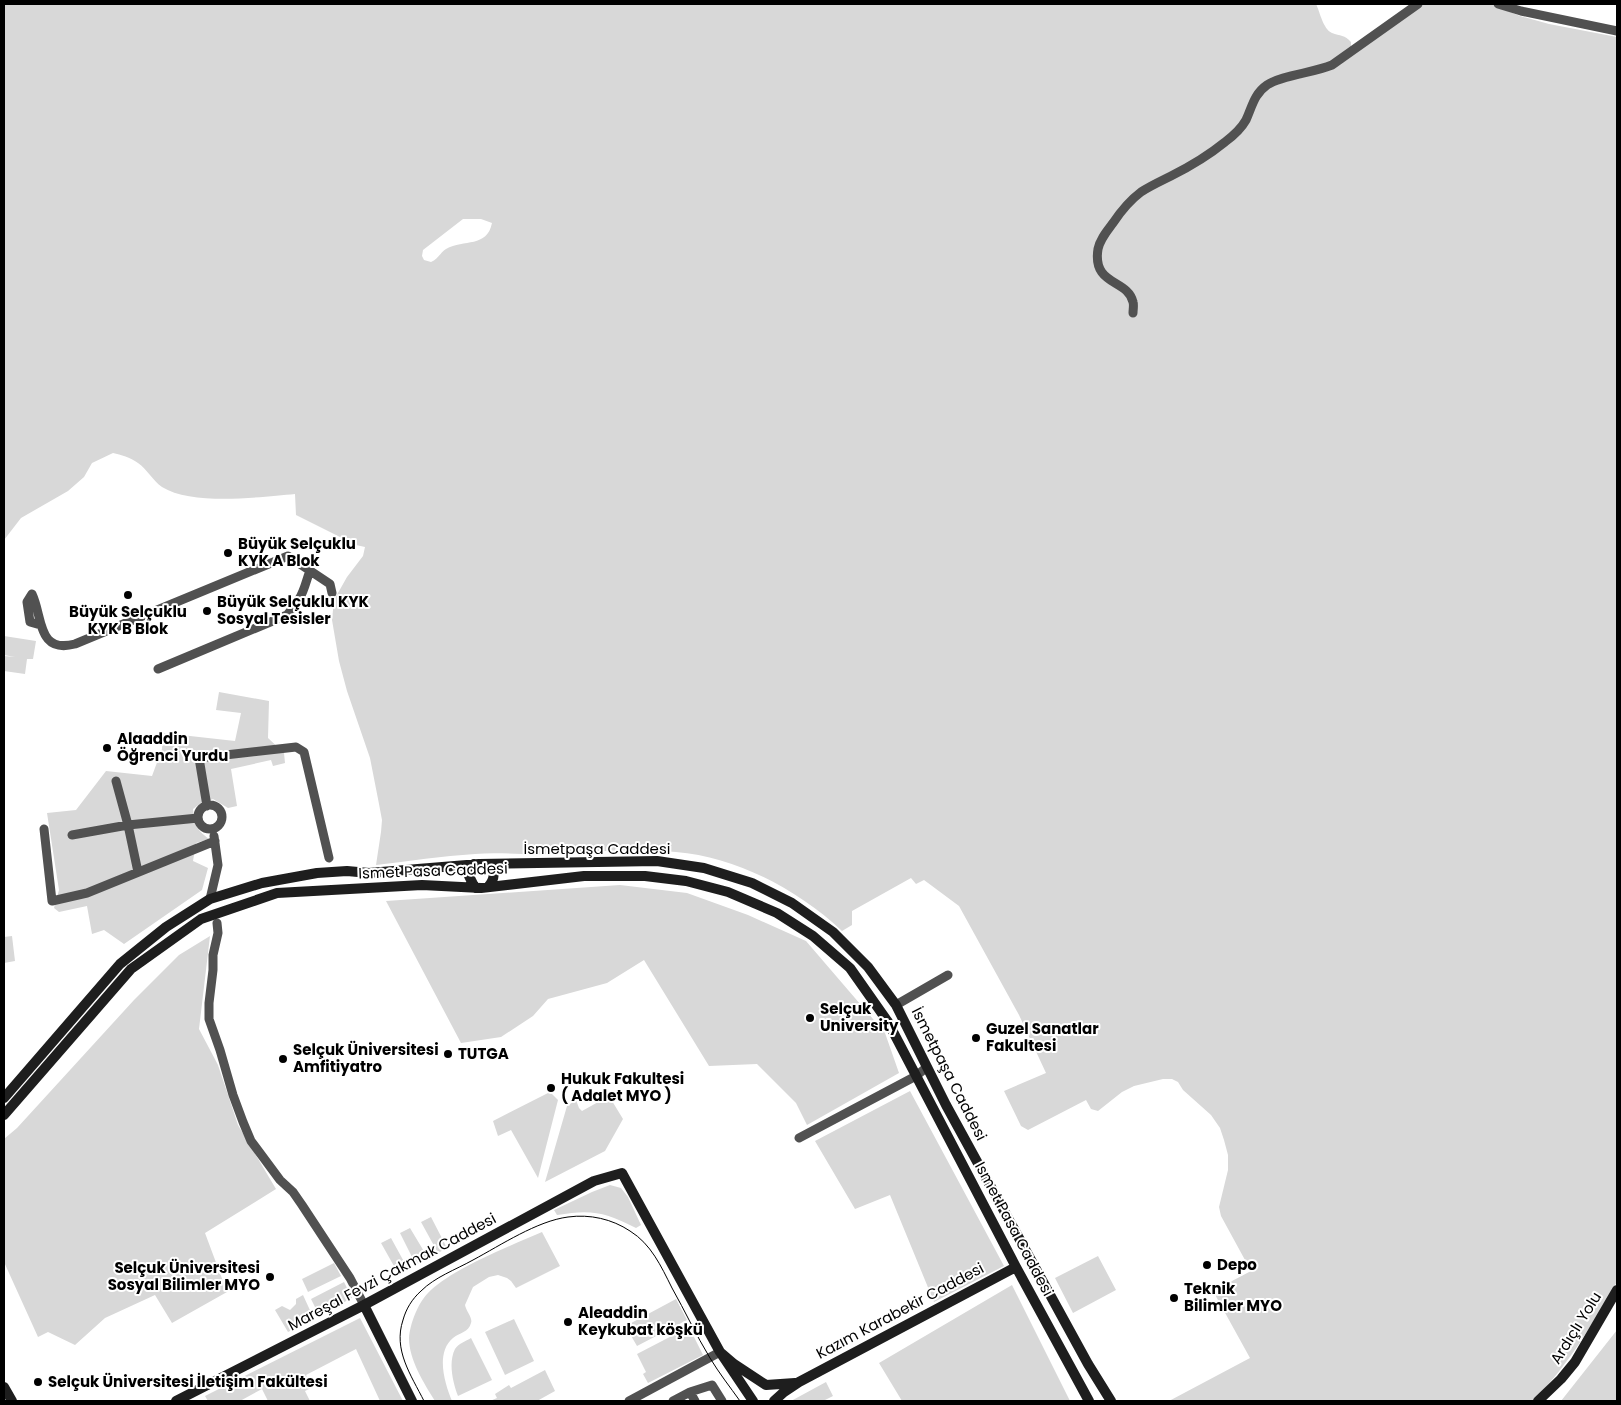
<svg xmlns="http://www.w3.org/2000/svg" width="1621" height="1405" viewBox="0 0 1621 1405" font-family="Poppins,sans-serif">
<rect width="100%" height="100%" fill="#fff"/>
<path fill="#d8d8d8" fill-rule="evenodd" d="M4,4H1316C1320,12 1323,29 1332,33C1340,36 1345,35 1351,42V47L1420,4H1490L1520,16L1549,24L1617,37V1282C1592,1324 1568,1366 1533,1401H1169L1250,1358L1213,1291L1251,1271L1221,1216L1219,1207L1228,1170V1155L1224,1140L1220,1128L1211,1115L1183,1090L1178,1082L1172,1079H1163L1134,1086L1122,1092L1098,1111L1091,1109L1086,1100L1028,1130L1021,1126L1004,1091L1046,1073L1019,1015L959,906L924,880L916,884L911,878L852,911V925L842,931C798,890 737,857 676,852C634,848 590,852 547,854C523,855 499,852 475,854C442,856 409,861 376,865L381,832L382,820L379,804L370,758L347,691L339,661L332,620L334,600L347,577L363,556L365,547L356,545L296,515L295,494C261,497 192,506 162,487C153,481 147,469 138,463C130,457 121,455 113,453L92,463L84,477L68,491L21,518L4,540ZM463,219H481L492,223C487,248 464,239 446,249C440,253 438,259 431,262L424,260L422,256L423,250Z
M4,636L36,641L33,659H27L25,674L4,671V656L15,657L4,655Z
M219,692L269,701L268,738L284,753L285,763L273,766L271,760L231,769L237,806L228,808L213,799L201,803L193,809C195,826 196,829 209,839L196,843L193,861L208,868L202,890L124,944L104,930L92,934L87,906L59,912L54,908L59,890L47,813L76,810L106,771L152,776L162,749L163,733L235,741L241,713L216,710Z
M620,885L687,893L748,915L806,941L885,1033L899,1073L807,1125L796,1103L757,1064L709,1066L644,960L607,983L548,999L533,1016L501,1037L461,1043L386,901Z
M12,936L15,961L4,963V937Z
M210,936L199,1029L218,1065L238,1125L276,1189L205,1233L227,1292L172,1323L155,1295L105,1318L75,1345L48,1332L38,1337L4,1262L5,1238L4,1139L17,1128L134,1000L179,955Z
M910,1091L1004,1266L934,1302L890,1195L855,1209L815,1141Z
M550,1092L558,1100L538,1178L511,1130L498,1136L493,1121Z
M609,1096L623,1119L605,1151L545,1182L567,1106L576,1100L579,1108L582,1111Z
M610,1185L621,1188L628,1197L641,1225L636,1228C605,1212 591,1209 557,1215L554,1210L592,1192Z
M431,1217L447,1248L438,1253L421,1222Z
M410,1228L428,1258L416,1265L400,1233Z
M542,1232L560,1266L516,1288L511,1281L507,1278L498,1275L489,1277L473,1287L465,1305C466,1311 473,1318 471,1323C469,1332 459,1333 453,1338C435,1353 445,1384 452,1401H435C424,1383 409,1360 409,1338C410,1324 418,1303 428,1293C451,1269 510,1246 542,1232Z
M391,1238L408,1269L399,1275L381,1243Z
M1098,1256L1116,1290L1073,1313L1055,1278Z
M334,1263L341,1276L308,1292L302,1279Z
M344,1282L352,1298L319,1315L311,1299Z
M1012,1285L1070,1401H902L879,1363Z
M303,1295L314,1319L288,1332L275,1310L282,1306L290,1310L296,1304V1299Z
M676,1299L687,1320L637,1346L630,1334L624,1337L620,1329Z
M360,1318L403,1401H380L356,1349L306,1375L313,1387L305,1391L310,1401H268L262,1389L240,1401H208L205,1396Z
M514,1319L534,1361L505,1375L485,1332Z
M689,1327L703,1355L648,1383L643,1374L646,1372L637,1354Z
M1617,1330V1401H1561Z
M471,1338L492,1380L458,1396C453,1383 448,1363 455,1349C458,1344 466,1341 471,1338Z
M545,1370L555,1391L537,1401H490L497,1398L495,1394L509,1385L511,1388Z
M826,1382L833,1396L823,1401H791Z"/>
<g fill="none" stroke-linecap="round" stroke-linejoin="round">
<path stroke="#515151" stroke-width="9" d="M1498,4L1521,11L1617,31
M1133,313C1133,310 1134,305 1133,302C1128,279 1092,286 1098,249C1100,239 1107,231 1113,223C1121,211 1129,201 1141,192C1150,186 1161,181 1171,176C1189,167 1209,155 1225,142C1233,136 1241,129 1246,120C1252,107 1254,94 1267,85C1282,75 1313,73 1332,65L1418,4
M39,621L37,624L30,622L27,602L32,594C43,617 37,654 75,644L288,556L330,584L332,593
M158,669L287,615C293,608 300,600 303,591C306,584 307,578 310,571
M116,781L128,825L138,872
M198 817a12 12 0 1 1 24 0a12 12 0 1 1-24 0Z
M207,806L199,758L296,747L304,752L329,858
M44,829L52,901L87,893L215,841
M72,835L128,825L198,818
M210,899L218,865L214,836
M217,923L218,933L213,955V970L209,1003V1019L220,1050L233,1095L243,1122L251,1141L257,1149L280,1180L293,1192L302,1205L350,1278L364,1305
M896,1005L948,975
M799,1138L916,1076L927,1067
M690,1392L695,1401
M629,1401L720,1352
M673,1401L690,1392L712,1385L722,1401"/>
<path stroke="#1e1e1e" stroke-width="10" d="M474,864L471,867L469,876L475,888
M488,864C496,871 495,879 488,887
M4,1098L120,964L166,927L210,899L262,883L317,873L347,871L369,873L479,864L657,861L704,868L752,883L792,903L833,932L868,967L896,1005L946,1105L1088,1364L1111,1401
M4,1115L131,969L201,919L277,893L422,885L481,888L584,876H645L686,881L728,892L777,913L813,936L850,968L888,1022L1016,1267L1089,1401
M364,1305L412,1401
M4,1387L12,1401
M176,1401L364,1305L594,1181L622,1173L720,1352
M753,1401L720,1352L734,1364L766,1385L795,1383
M774,1401L784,1392L799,1382L1016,1267
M1538,1401L1561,1379L1575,1362L1617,1290"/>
<path stroke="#000" stroke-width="1" d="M424,1401C411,1375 393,1350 403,1320C406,1309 412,1299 421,1291C435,1277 455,1270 473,1260C501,1245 537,1221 568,1217C590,1214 612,1219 630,1231C651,1244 661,1266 672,1288C685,1311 696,1335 710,1358C719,1373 730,1387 740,1401"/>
</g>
<g fill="#000" stroke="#fff" stroke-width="2">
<circle cx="228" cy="553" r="5"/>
<circle cx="128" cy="595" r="5"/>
<circle cx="207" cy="611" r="5"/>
<circle cx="107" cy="748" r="5"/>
<circle cx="810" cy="1018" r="5"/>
<circle cx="976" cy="1038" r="5"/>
<circle cx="448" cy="1054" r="5"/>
<circle cx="283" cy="1059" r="5"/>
<circle cx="551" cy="1088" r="5"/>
<circle cx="1207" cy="1265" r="5"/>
<circle cx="270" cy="1277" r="5"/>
<circle cx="1174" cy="1298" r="5"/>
<circle cx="568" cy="1322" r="5"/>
<circle cx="38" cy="1382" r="5"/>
</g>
<g text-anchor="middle" stroke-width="4" stroke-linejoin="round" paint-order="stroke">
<g font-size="15" font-weight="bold" fill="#000" stroke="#fff" text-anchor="start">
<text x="238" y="549">Büyük Selçuklu<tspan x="238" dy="17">KYK A Blok</tspan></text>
<text x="217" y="607">Büyük Selçuklu KYK<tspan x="217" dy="17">Sosyal Tesisler</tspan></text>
<text x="128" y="617" text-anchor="middle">Büyük Selçuklu<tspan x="128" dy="17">KYK B Blok</tspan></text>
<text x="117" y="744">Alaaddin<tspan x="117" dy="17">Öğrenci Yurdu</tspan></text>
<text x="820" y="1014">Selçuk<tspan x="820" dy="17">University</tspan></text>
<text x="986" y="1034">Guzel Sanatlar<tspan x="986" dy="17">Fakultesi</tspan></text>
<text x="293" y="1055">Selçuk Üniversitesi<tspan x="293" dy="17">Amfitiyatro</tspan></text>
<text x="458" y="1059">TUTGA</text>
<text x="561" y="1084">Hukuk Fakultesi<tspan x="561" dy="17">( Adalet MYO )</tspan></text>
<text x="1217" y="1270">Depo</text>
<text x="260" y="1273" text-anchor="end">Selçuk Üniversitesi<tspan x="260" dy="17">Sosyal Bilimler MYO</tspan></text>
<text x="1184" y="1294">Teknik<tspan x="1184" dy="17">Bilimler MYO</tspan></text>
<text x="578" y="1318">Aleaddin<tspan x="578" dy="17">Keykubat köşkü</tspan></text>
<text x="48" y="1387">Selçuk Üniversitesi İletişim Fakültesi</text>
</g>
<g font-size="15" fill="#000" stroke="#fff">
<text x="597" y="854">İsmetpaşa Caddesi</text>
<text transform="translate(433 871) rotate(-2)" y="5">Ismet Pasa Caddesi</text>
<text transform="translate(949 1074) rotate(63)" y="5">İsmetpaşa Caddesi</text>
<text transform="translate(1014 1229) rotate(62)" y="5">Ismet Pasa Caddesi</text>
<text transform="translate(392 1272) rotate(-28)" y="5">Mareşal Fevzi Çakmak Caddesi</text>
<text transform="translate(900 1311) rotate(-28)" y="5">Kazım Karabekir Caddesi</text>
<text transform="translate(1576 1328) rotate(-58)" y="5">Ardıçlı Yolu</text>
</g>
</g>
<rect width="1621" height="1405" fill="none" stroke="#000000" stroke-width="10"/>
</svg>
